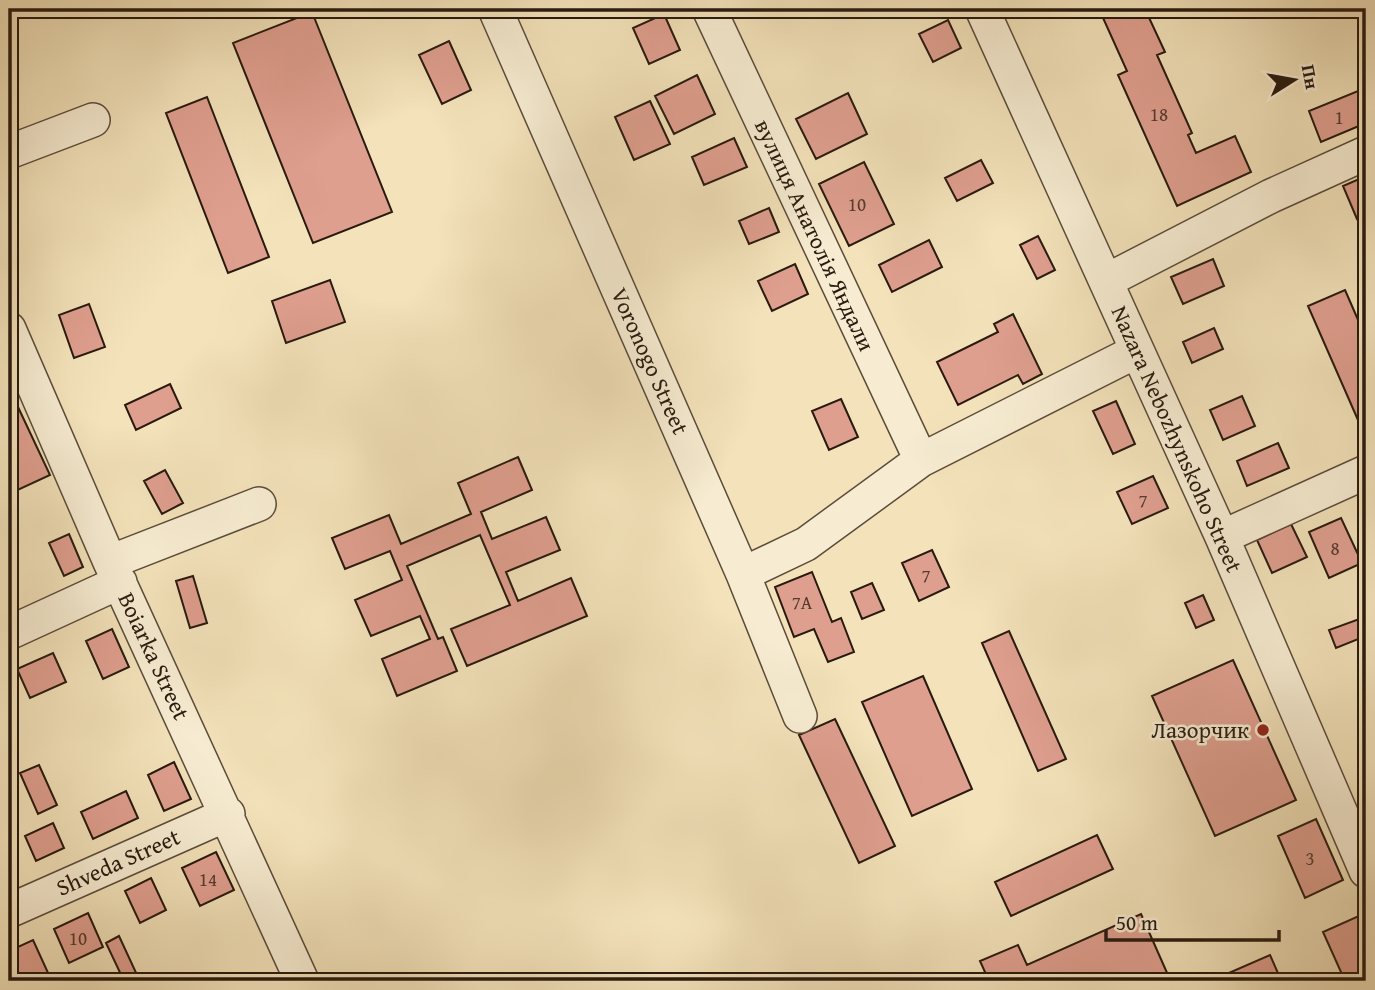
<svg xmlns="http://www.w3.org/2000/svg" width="1375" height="990" viewBox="0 0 1375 990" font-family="'Gentium Book Plus',serif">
<rect width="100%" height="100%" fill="#f3e2ba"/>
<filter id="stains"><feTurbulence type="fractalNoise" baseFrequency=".00286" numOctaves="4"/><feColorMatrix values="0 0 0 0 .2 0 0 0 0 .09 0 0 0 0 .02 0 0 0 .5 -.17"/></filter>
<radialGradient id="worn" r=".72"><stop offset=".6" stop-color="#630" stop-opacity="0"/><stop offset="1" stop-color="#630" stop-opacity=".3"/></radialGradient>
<path fill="#df9f8f" stroke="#281a0f" stroke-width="2" d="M1099,9H1145L1165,52L1157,55L1192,133L1188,135L1196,153L1235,136L1251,172L1177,206L1118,75L1127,71Z
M312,12L392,212L313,243L233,43Z
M664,14L680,50L649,64L633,28Z
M948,20L961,48L933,62L919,34Z
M449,41L471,90L442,104L419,55Z
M697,75L715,114L674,134L655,96Z
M1358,91L1366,111V123L1321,142L1309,111Z
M848,93L867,134L816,159L796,119Z
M207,97L269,257L228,273L166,113Z
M650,101L670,144L634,160L615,117Z
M734,138L747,167L704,185L692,157Z
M981,160L993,183L957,201L945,178Z
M864,162L894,224L849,246L819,184Z
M1366,176V214L1357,219L1343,186Z
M769,208L779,232L749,244L739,221Z
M1038,236L1055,270L1037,279L1020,245Z
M929,240L942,267L892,292L879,265Z
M1213,259L1224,286L1183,304L1171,277Z
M795,264L808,294L772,311L758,281Z
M330,280L345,322L286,343L272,301Z
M1345,290L1366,338L1365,436L1308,306Z
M89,304L105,347L74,358L59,315Z
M1013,314L1042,374L1023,384L1018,375L958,405L937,362L998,332L994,324Z
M1214,328L1223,349L1192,363L1183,342Z
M170,384L181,408L136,430L125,405Z
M1242,396L1255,426L1223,440L1210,410Z
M841,399L858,437L829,450L812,411Z
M1116,401L1135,444L1113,454L1093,411Z
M18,407L50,475L9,494V411Z
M1278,443L1289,468L1247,486L1237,461Z
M518,457L532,490L481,512L492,539L546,517L560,550L506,572L518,601L571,578L587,616L467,666L451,629L510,605L480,535L407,566L438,639L443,637L457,671L397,696L382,659L430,639L420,616L371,636L355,600L402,580L390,551L345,569L332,538L389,515L401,544L471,514L458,483Z
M165,470L183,503L162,514L144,481Z
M1153,476L1168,508L1132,524L1117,492Z
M1341,518L1362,563L1329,578L1309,532Z
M1291,524L1307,557L1272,573L1257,540Z
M69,534L83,567L64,576L49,543Z
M932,550L949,587L919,601L902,563Z
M812,572L832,622L841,618L854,652L828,662L814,629L794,637L775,587Z
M193,576L207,623L190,628L176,581Z
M872,583L884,610L862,619L851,592Z
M1203,595L1214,620L1196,628L1185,603Z
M1362,618L1366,636L1336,648L1329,630Z
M112,629L129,667L103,679L86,641Z
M1009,631L1066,759L1038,771L982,643Z
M53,653L66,682L30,698L17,669Z
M1233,660L1296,800L1215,836L1152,696Z
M923,676L972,789L912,816L862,702Z
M835,719L895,846L859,863L799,735Z
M174,762L191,799L164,811L148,775Z
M39,765L57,805L38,814L20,773Z
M126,791L138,818L93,839L81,812Z
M1316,819L1343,880L1305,898L1278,836Z
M53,823L64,848L36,861L25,836Z
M1097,835L1113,869L1011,916L995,882Z
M216,852L234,890L200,906L182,868Z
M151,878L166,910L140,923L125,891Z
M88,913L103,947L69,963L54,929Z
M1141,914L1168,975L1154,981H989L980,961L1018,945L1027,965Z
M1361,915L1366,926V981H1345L1323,932Z
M119,936L138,977L130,981H124L106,943Z
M33,940L49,975L35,981H11L9,951Z
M1270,955L1281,980L1216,981L1215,979Z"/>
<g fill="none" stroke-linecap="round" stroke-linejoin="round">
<defs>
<path id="minor" d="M495,9L743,574L800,716
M709,9L921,460
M982,9L1222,537L1366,871
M9,152L93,120
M1106,281L1271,196L1366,153
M9,329L110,562L302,981
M1222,537L1366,472
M110,562L259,504
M743,574L806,544L921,460L1137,351
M9,633L120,582
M9,911L228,814"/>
</defs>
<use href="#minor" stroke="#5b4c3a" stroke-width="36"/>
<use href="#minor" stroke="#f7ecd2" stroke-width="33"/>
</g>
<circle fill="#8f2418" stroke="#f7ecd2" stroke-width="2.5" cx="1263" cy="730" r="7"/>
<g text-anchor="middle" stroke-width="5" stroke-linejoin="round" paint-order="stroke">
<g font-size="19" fill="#563b2f">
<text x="1159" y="121">18</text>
<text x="1339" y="124">1</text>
<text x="857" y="211">10</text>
<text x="1143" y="507">7</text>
<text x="1335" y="555">8</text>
<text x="926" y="582">7</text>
<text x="802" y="609">7А</text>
<text x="1310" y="865">3</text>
<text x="208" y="886">14</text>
<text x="78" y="945">10</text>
</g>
<g font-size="23" fill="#281a0f" stroke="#f7ecd2">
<text transform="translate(815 235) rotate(65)" y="8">вулиця Анатолія Яндали</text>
<text transform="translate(650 361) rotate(66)" y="8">Voronogo Street</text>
<text transform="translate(1177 439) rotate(66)" y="8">Nazara Nebozhynskoho Street</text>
<text transform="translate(154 656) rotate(65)" y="8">Boiarka Street</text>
<text transform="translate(118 862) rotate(-24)" y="8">Shveda Street</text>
</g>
<g font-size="23" fill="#281a0f" stroke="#f7ecd2" text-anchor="end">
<text x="1249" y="738">Лазорчик</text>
</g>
</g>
<rect width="1375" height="990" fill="none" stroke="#f3e2ba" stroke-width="35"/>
<rect x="10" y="10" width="1354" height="969" fill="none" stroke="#281a0f" stroke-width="3.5"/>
<rect x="18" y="18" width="1340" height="955" fill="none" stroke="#281a0f" stroke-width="2"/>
<g transform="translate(1294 80) rotate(79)" stroke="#f7ecd2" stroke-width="5" paint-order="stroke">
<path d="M0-5L12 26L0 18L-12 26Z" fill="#281a0f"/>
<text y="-10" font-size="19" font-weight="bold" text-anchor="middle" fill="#281a0f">Пн</text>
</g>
<path d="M1106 930v10h173v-10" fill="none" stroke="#281a0f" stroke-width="3.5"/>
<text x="1116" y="930" font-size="21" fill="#281a0f" stroke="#f7ecd2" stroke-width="5" paint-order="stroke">50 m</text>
<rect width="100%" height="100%" filter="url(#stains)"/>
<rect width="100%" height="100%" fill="url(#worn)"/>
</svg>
